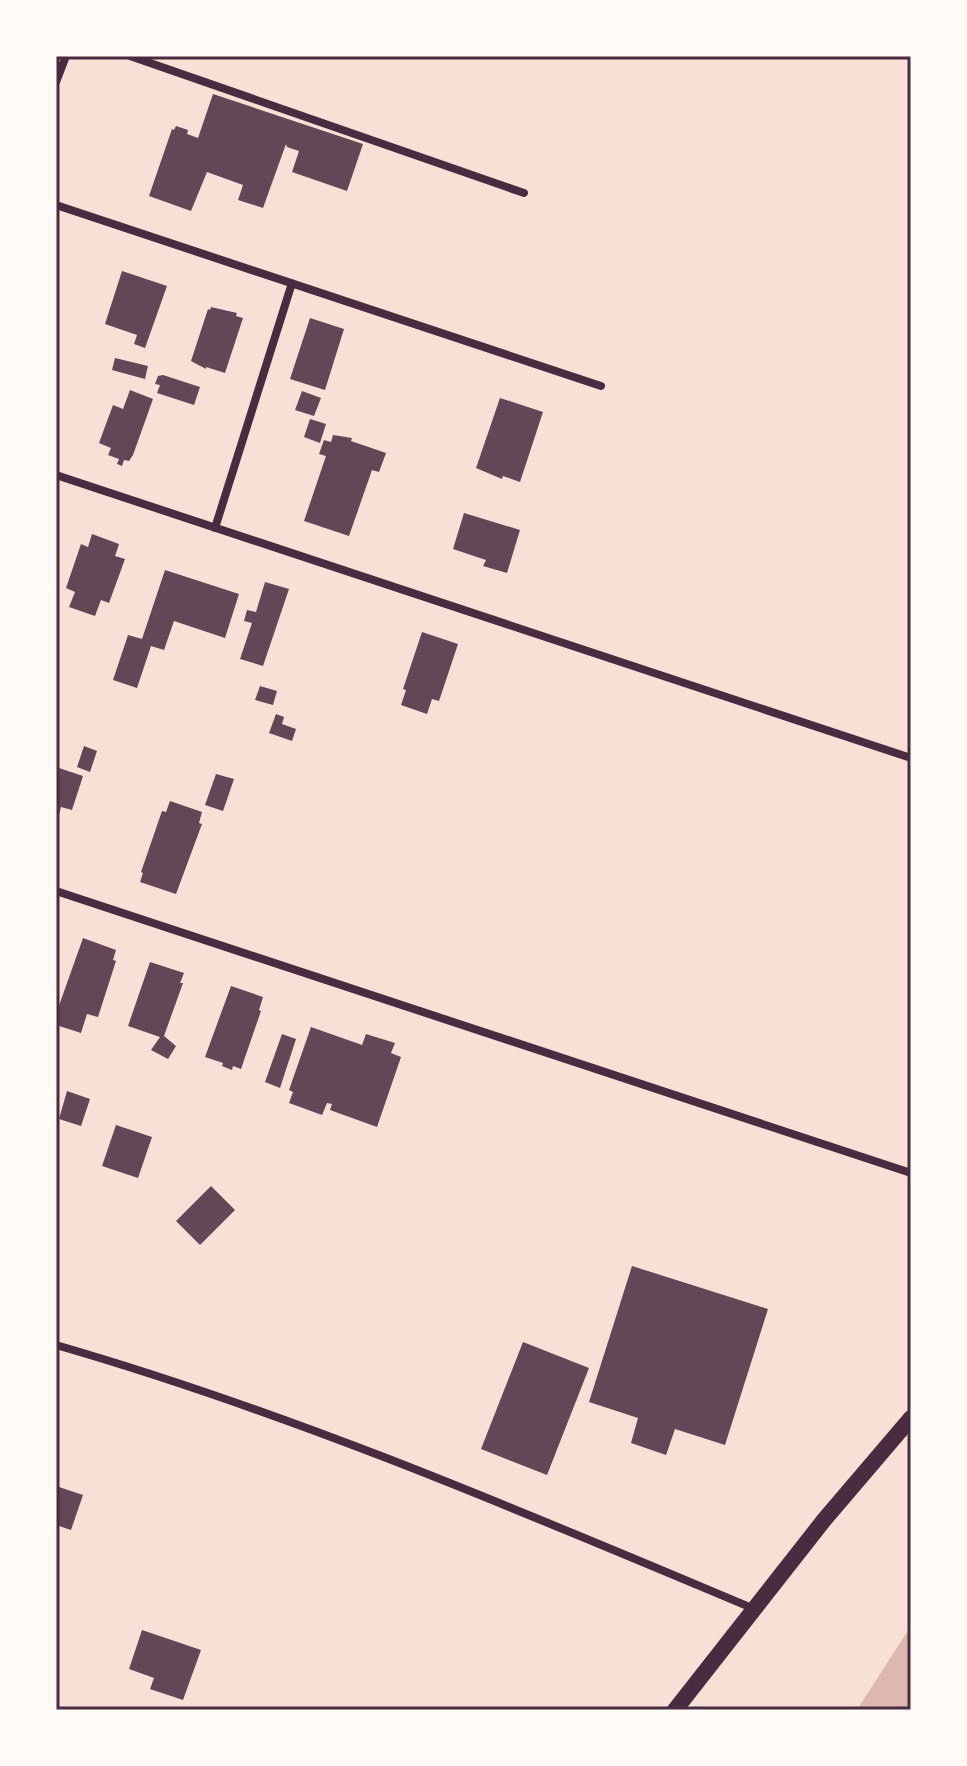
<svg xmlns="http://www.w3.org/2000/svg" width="967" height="1766" font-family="'Alegreya Sans',sans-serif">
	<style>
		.water { fill: #dcb8b0 }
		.building { fill: #644757 }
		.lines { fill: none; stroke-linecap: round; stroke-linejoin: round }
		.minor { stroke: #4a2c40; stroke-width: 8 }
		.secondary { stroke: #4a2c40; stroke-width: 16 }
		.neatline { fill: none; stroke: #4a2c40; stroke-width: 3 }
	</style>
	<rect width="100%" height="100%" fill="#f7e1d7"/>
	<path class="water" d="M911,1626v84h-54l3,-5z"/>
	<path class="building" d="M213,94l150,50 -16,47 -55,-19 7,-21 -12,-4 -1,-3 -23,64 -25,-8 5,-15 -36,-13 -16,39 -42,-15 23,-67 2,1 2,-4 12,4 -1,4 11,4z
		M122,271l45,15 -22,62 -11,-4 3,-9 -32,-11z
		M211,307l26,6 -1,3 7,2 -18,55 -19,-6v2l-15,-8 17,-52 2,1z
		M310,318l34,11 -19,61 -35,-11z
		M115,358l33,8 -3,13 -33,-9z
		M163,375l37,12 -6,18 -37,-12 3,-8 -5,-1 3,-8z
		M130,390l23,9 -20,56 -4,6 -5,-1 -2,6 -5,-2 2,-5 -11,-4 3,-7 -12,-5 14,-38 10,4z
		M302,391l19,7 -7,18 -19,-6z
		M500,398l43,14 -23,70 -17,-6 -1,3 -26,-11z
		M310,419l16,5 -6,19 -16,-6z
		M333,435l19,3 -1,3 35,12 -7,19 -7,-2 -23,66 -45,-15 22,-65 -7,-2 5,-14 7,2z
		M464,513l56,17 -13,43 -24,-7 3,-6 -33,-11z
		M92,534l27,10 -4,12 10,3 -16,44 -8,-3 -6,16 -26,-9 6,-15 -9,-4 15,-44 7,3z
		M165,570l74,24 -14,44 -51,-17 -10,29 -13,-4 -14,42 -24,-8 15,-45 14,4z
		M265,582l24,7 -26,77 -23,-7 12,-36 -8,-2 3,-11 9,2z
		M422,632l36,12 -19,57 -7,-2 -5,15 -26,-9 5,-15 -3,-1z
		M260,686l17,5 -4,14 -18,-5z
		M276,714l8,3 -2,7 14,5 -4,12 -23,-8z
		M84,746l13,5 -7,21 -13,-5z
		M56,767l27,9 -11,34 -11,-3 -4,15z
		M216,774l18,5 -11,32 -18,-6z
		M170,801l32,11 -3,11 3,1 -26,70 -36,-12 3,-9 -2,-1 21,-61 4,1z
		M83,938l33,12 -3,10 3,1 -18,56 -11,-3 -6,19 -25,-8v-11z
		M150,962l34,11 -4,10h3l-19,53 12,10 -8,13 -17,-9 9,-13 -32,-11z
		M231,986l32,11 -4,13 2,1 -20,58 -8,-3 -1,4 -10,-4 1,-3 -18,-6z
		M311,1027l51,18 4,-11 29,9 -4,10 10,4 -24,70 -47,-17 2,-6 -5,-1 -5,12 -33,-12 4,-11 -4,-2z
		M282,1034l14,5 -16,49 -15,-6z
		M67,1091l23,8 -9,27 -22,-7z
		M116,1125l36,12 -14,41 -36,-12z
		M211,1186l24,24 -35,35 -24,-24z
		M632,1266l136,43 -43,136 -50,-16 -9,26 -35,-12 7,-25 -49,-16z
		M523,1342l66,26 -42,107 -66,-26z
		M56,1486l27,9 -12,35 -15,-5z
		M142,1630l59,20 -18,50 -33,-11 4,-11 -25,-9z"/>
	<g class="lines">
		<path class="minor" d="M130,56l394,137
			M56,82l10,-26
			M56,205l545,181
			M56,475l855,283
			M215,528l77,-245
			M56,891l855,282
			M56,1345c239,69 467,167 696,263"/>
		<path class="secondary" d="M675,1710l149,-190 87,-102"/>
	</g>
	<rect width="967" height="1766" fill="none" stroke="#fffaf5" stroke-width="116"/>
	<rect x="58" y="58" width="851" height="1650" class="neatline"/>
</svg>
